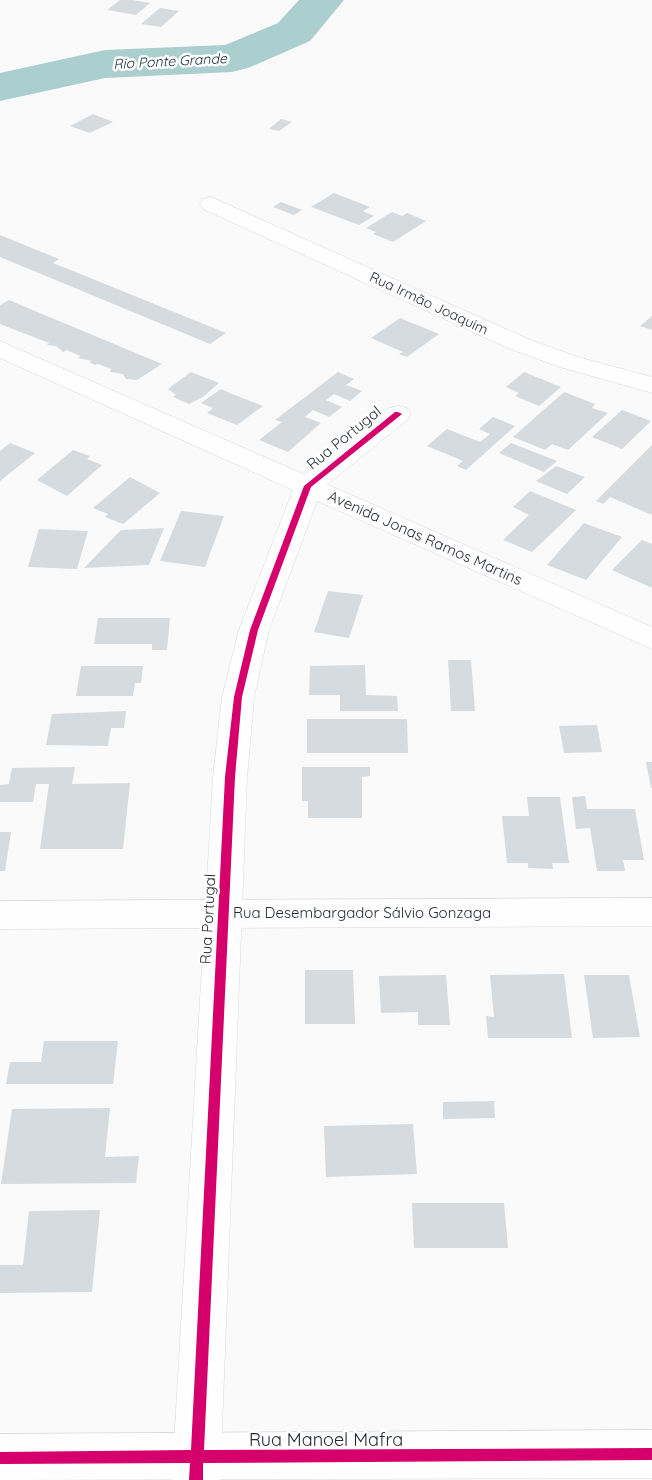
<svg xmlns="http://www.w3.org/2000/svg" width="652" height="1480" font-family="Quicksand,sans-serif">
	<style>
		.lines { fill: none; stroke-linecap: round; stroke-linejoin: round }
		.river { fill: #abcfcf; fill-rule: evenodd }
		.building { fill: #d5dbde }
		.street-casing { stroke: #d6d8df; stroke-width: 1 }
		.secondary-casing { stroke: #d6d8df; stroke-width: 1 }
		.street { fill: #fefefe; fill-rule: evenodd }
		.secondary { fill: #fefefe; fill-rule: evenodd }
		.cycleway-casing { stroke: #fff; stroke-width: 4 }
		.cycleway { fill: #d6006c; fill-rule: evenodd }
		.labels { text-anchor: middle; stroke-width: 5; stroke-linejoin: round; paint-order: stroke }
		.far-water-label { font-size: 14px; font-style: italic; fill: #122e2e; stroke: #fff }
		.far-street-label { font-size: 14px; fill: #242a36; stroke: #fff }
		.street-label { font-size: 15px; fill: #242a36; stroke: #fff }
		.near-street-label { font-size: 18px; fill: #242a36; stroke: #fff }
	</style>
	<rect width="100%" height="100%" fill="#fafafa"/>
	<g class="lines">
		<path class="river" d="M299,0h45l-34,41 -62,27 -16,4 -127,6 -105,23v-28l105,-23 120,-5 53,-22z"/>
	</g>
	<path class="building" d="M120,0h12l18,3 -14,12 -29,-5z
		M160,8l19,3 -18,16 -20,-3z
		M93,114l20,8 -23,11 -20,-7z
		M281,119l11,3 -13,9 -10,-2z
		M334,193l36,14 -7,4 11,5 -15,9 -48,-18z
		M281,202l21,8 -8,5 -21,-8z
		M392,212l10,4 5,-3 19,8 -33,21 -20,-8 3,-2 -10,-4z
		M0,235l59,24 -6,4 173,70 -16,11 -210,-87z
		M9,300l14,6 139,58 -25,16 -11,-1 -3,-5 -13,-2 1,-3 -13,-5 -3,1 -6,-3 3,-1 -14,-3 2,-2 -13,-6 -4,2 -7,-6 -9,-1 2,-2 -49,-19v-19z
		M652,316v14l-12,-4z
		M400,318l39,16 -32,23 -8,-3 4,-2 -32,-14z
		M191,372l28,11 -16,14 -14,7 -16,-7 3,-2 -8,-6z
		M338,372l16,7 -8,6 16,6 -12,10 -16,-7 -8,6 16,7 -13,10 -16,-7 -8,7 16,6 -33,29 -29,-12 23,-18 -7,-2z
		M524,372l37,15 -22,19 -24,-10 4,-3 -13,-6z
		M221,389l11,5 31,12 -26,19 -30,-12 6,-5 -12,-5z
		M564,392l31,12 -3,4 16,5 -40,37 -16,-6 -7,6 -32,-13z
		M622,410l29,11 -29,28 -30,-12z
		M493,417l22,9 -49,44 -9,-4 6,-5 -36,-15 20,-17 33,13 10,-8 -11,-5z
		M10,443l25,10 -35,28v-30z
		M511,443l46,18 -13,11 -45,-19z
		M652,445v70l-42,-18 -7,7 -7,-3z
		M73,450l17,6 -3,3 15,6 -35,31 -30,-16z
		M556,466l29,11 -18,17 -31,-13z
		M130,477l30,16 -37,31 -18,-7 3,-3 -15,-6z
		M530,491l46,19 -44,42 -29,-12 26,-25 -16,-8z
		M181,511l43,5 -19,51 -45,-6z
		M584,523l38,14 -36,43 -39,-15z
		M164,528l-15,37 -65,3 37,-38z
		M39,529l49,2 -11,38 -49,-2z
		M642,540l10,4v44l-40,-18z
		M328,591l35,4 -14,43 -35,-6z
		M98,618h72l-3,32h-15v-6h-58z
		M448,660h23l4,51h-24z
		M365,665l1,30 31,1 1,15h-58v-16h-31l1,-29z
		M81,666h62l-2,17h-6l-2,13h-57z
		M126,711l-2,17h-13l-3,18 -62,-1 6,-31z
		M307,719h100l1,34h-101z
		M597,725l5,27 -38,1 -5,-27z
		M646,762h6v26h-1z
		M75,767l-3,17 58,-1 -7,66h-83l9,-65h-13l-3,18h-33v-17l9,-1 3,-16z
		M302,767h68v9l-8,1v41h-54v-17h-6z
		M585,796l2,13h48l9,51h-21l2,11h-28l-7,-43 -14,1 -4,-32z
		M527,797h33l9,66h-17l1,6 -25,-1v-5h-21l-5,-47h27z
		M0,832h11l-6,39h-5z
		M305,970h48l2,54h-50z
		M564,974l8,64h-84l-2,-22 8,1 -4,-42z
		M446,975l4,50h-32v-13l-37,1 -2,-37z
		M584,975h45l11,62 -47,1z
		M44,1041h74l-5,43h-107l4,-22h31z
		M494,1101l1,17 -52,1v-17z
		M110,1108l-5,49 34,-1 -3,27 -135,1 11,-75z
		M413,1124l4,50 -91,3 -2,-51z
		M412,1203h92l4,45h-94z
		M100,1210l-8,82 -92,1v-28h23l6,-54z"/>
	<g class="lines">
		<defs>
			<path id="street" d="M211,197l317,142 50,18 74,20v16l-92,-26 -50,-18 -307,-140 -3,-5 3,-5z
				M398,406l9,2 4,6 -4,6 -89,72 -10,2 -10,-2 -4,-6 4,-6 91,-72z
				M652,898v28l-652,3v-28z
				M652,1430v48l-652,2v-46z"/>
			<path id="secondary" d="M0,341l652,286v22l-335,-148 -48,129 -15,67 -7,80 -27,703h-48l41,-703 9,-80 17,-67 54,-140 -293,-132z"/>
		</defs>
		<use href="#street" class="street-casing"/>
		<use href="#secondary" class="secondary-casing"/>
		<use href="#street" class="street"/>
		<use href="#secondary" class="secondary"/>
		<defs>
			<path id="cycleway" d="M395,412h3l4,2 -91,73 -53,143 -16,67 -7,80 -31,673 448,-2v12l-449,3v17h-14l1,-17 -190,1v-12l191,-2 34,-673 9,-80 16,-67 54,-144z"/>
		</defs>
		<use href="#cycleway" class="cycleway-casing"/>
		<use href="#cycleway" class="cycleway"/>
	</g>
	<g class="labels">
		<g class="far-water-label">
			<text transform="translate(170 61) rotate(-3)" y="5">Rio Ponte Grande</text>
		</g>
		<g class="far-street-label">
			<text transform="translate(429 303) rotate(25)" y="5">Rua Irmão Joaquim</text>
		</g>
		<g class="street-label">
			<text transform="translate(344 438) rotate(-39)" y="5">Rua Portugal</text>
			<text transform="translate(425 538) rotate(24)" y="5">Avenida Jonas Ramos Martins</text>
			<text x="362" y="918">Rua Desembargador Sálvio Gonzaga</text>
			<text transform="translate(208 919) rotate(-87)" y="5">Rua Portugal</text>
		</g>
		<g class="near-street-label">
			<text x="326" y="1446">Rua Manoel Mafra</text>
		</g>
	</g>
</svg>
